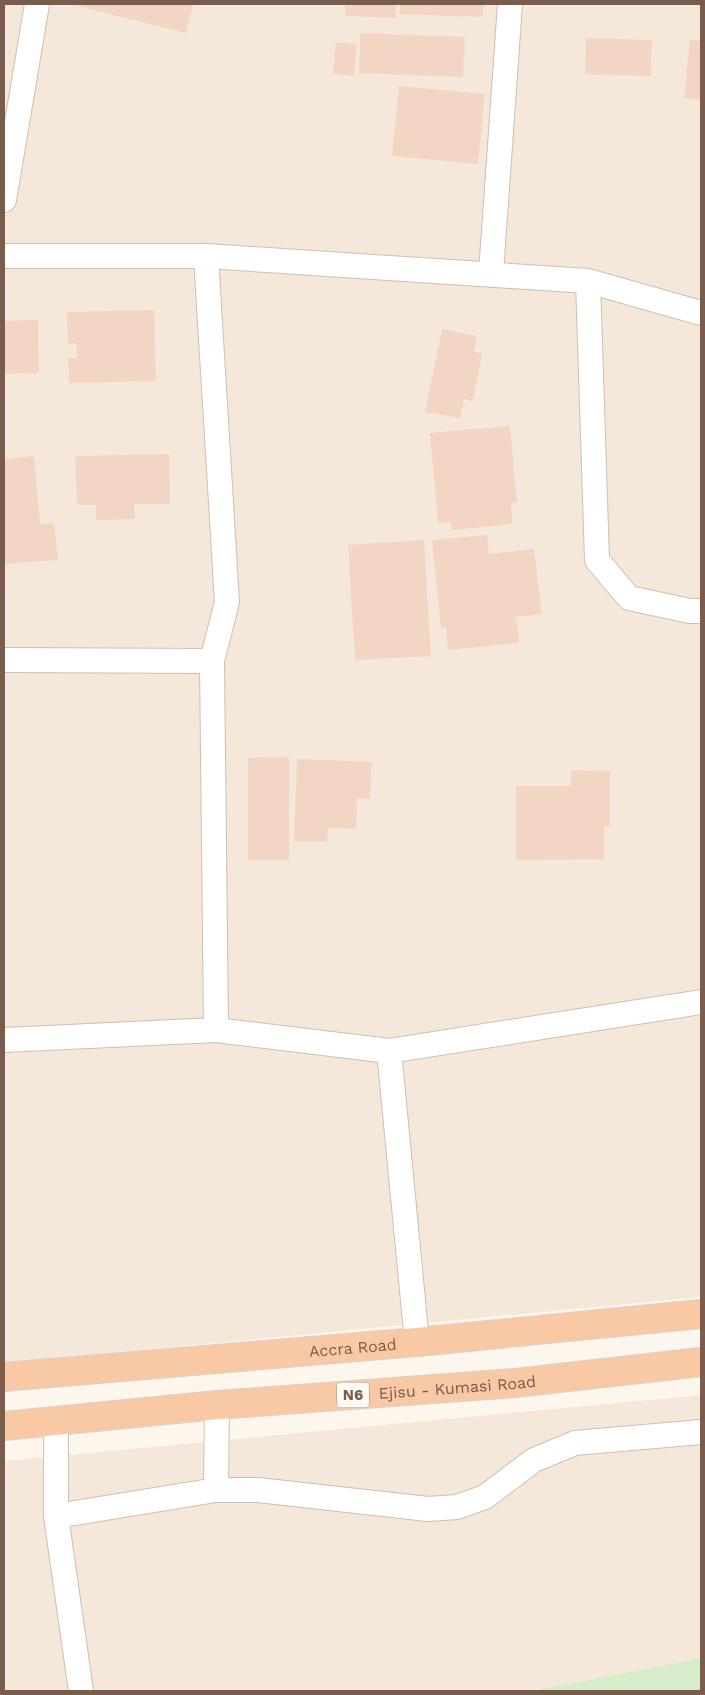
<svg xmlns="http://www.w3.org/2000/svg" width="705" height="1695" font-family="'Work Sans',sans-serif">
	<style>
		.residential { fill: #f5e8da }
		.green { fill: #d8ecc9 }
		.building { fill: #f3d5c3 }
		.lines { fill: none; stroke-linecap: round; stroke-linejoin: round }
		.minor-casing { stroke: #d1beb0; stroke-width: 26 }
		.trunk-casing { stroke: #dad1cd; stroke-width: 30 }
		.minor { stroke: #fff; stroke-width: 24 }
		.trunk { stroke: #f9c8a4; stroke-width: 28 }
		.labels { text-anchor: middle; stroke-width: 4; stroke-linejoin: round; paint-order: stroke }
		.shield { fill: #fffaf3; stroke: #a28b7f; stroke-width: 1 }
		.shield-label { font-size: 15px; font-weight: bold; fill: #7a5c4d }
		.street-label { font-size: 16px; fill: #7a5c4d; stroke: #fffaf3 }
	</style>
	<rect width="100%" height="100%" fill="#fdf6ec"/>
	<path class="residential" d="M4,4h697v1293l-697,66z
		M701,1395v263l-170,33h-527v-230z"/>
	<path class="green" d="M701,1658v33h-170z"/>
	<path class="building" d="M69,4h124l-7,29z
		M345,4h51v14l-51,-2z
		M400,4h84l-1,13 -84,-3z
		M360,33l105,4 -2,40 -104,-4z
		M586,38l66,2 -1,36 -66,-2z
		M690,40l11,1v59l-17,-2z
		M336,42l21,2 -3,32 -21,-2z
		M399,86l86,8 -7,70 -86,-8z
		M154,310l2,71 -87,2 -1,-25h9l-1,-15 -8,1 -1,-32z
		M38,320l1,53 -35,1v-53z
		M442,329l35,7 -3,16 8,1 -9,48 -9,-2 -4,19 -35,-6z
		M510,426l7,77h-6l1,21 -60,6 -1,-8 -13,1 -8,-90z
		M169,454l1,50h-36l1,15 -39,1v-15h-19l-2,-49z
		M34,456l6,68 14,-1 4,37 -54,4v-105z
		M487,535l2,19 45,-5 8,65 -26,3 3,26 -71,7 -2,-23 -5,1 -9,-88z
		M424,540l7,116 -76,4 -7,-115z
		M289,757v103h-41v-102z
		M297,759l75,3 -2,37 -13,-1 -1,31 -28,-1 -1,14 -33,-1z
		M571,770l39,1v55h-6v33l-88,1v-74h55z"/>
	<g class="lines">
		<defs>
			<path id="minor" d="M4,200l33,-196
				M4,256h202l382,25 113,32
				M206,256l21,346 -15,59 4,369
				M491,273l19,-269
				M588,281l9,279 32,38 61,13h11
				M4,660l208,1
				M4,1040l212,-10 173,21 312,-49
				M389,1051l28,291
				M56,1420v96l25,175
				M216,1490l1,-85
				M56,1516l160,-26h42l170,19 29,-2 28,-10 49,-37 41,-17 126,-11"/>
			<g id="trunk">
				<path id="s1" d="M4,1377l413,-35 284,-28"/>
				<path id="s2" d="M4,1426l213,-21 298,-22 186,-21"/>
			</g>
		</defs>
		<use href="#minor" class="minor-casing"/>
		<use href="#trunk" class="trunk-casing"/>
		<use href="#minor" class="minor"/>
		<use href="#trunk" class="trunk"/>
	</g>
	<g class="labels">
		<rect class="shield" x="337" y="1382.5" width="32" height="25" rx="4"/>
		<g class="shield-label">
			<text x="353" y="1400">N6</text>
		</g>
		<g class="street-label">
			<text dy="6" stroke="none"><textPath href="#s1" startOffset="350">Accra Road</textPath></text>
			<text dy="6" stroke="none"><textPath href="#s2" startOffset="455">Ejisu - Kumasi Road</textPath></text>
		</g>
	</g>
	<rect width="705" height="1695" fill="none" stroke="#7a5c4d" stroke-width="10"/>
</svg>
